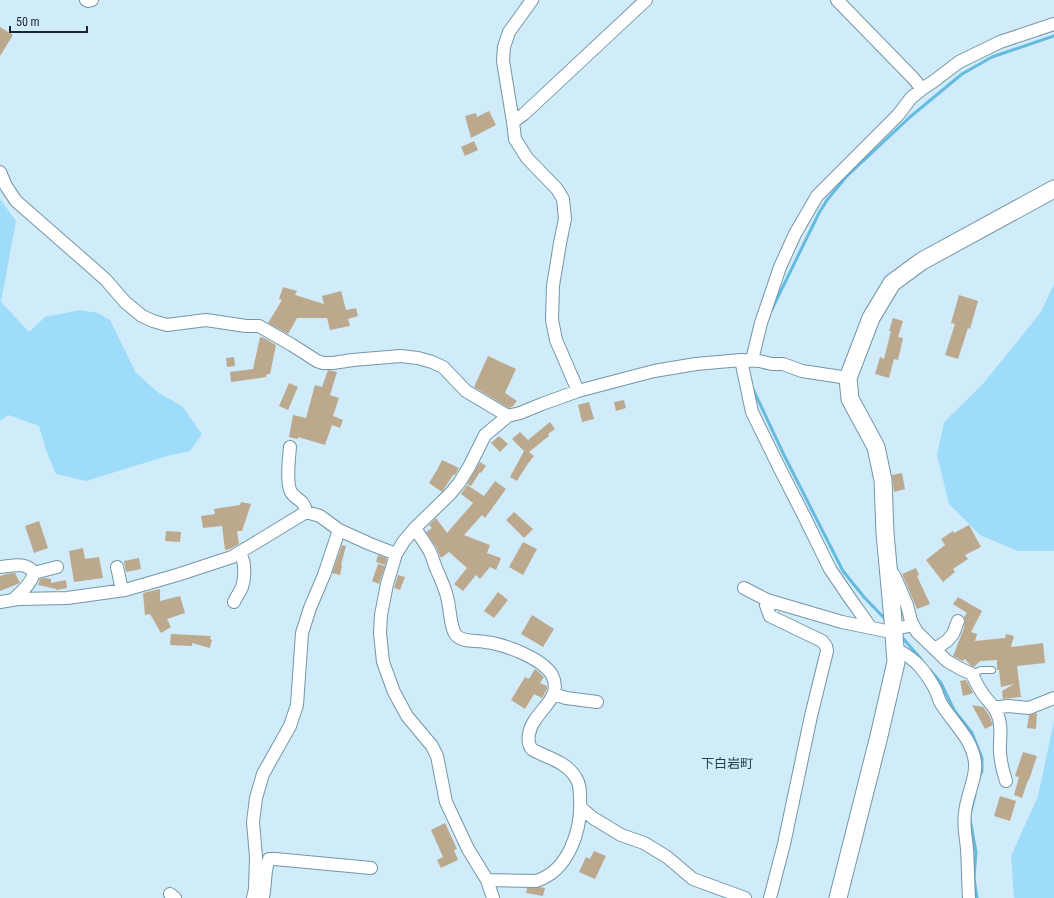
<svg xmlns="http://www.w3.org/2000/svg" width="1054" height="898" font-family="'Roboto Condensed','Noto Sans JP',sans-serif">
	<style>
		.green { fill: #9fdcf9 }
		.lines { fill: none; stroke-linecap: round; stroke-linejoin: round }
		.stream { stroke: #65bae0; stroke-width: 3 }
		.building { fill: #bca98d }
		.lane-casing { stroke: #7496a6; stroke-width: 8 }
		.street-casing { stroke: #7496a6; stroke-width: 14 }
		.secondary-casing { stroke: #7496a6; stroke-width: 19 }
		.lane { stroke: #fff; stroke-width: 6 }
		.street { stroke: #fff; stroke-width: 12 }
		.secondary { stroke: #fff; stroke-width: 17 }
		.labels { text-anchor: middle; stroke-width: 3.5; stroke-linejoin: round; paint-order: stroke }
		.quarter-label { font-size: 13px; fill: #20404e; stroke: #d0ecfa }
	</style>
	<rect width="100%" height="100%" fill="#d0ecfa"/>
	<path class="green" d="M0,199l16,22 -15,81 28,30 16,-15 35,-7 18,3 12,7 26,53 23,20 23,13 20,28 -12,17 -23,5 -81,25 -30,-7 -10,-24 -7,-24 -31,-11 -8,6z
		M1054,284v267h-36l-38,-16 -31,-31 -12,-49 7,-33 38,-37 59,-73z
		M1054,721v177h-40l-3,-42 27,-60z"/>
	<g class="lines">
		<path class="stream" d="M771,311l48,-98 8,-13 19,-23 64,-60 52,-43 30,-17 62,-21
			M752,387l32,68 59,116 21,26 22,23
			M901,636l20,23
			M930,670l11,13 13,27 18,23 10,25v13l-3,7
			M971,811l4,-16
			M970,819l6,33 -2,26 3,20"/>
	</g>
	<path class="building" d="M0,27l13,8 -13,21z
		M489,111l7,14 -25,13 -6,-22 11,-3 1,4z
		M474,141l4,9 -13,6 -4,-9z
		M283,287l14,4 -2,4 29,9 -2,-8 19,-5 5,19 10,-2 2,8 -10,3 2,7 -20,4 -3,-12h-30l-9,16 -20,-11 14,-23 -3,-1z
		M959,295l19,6 -8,28 -2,-1 -10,31 -13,-4 10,-31 -4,-1z
		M893,318l10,3 -5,16 5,1 -5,22 -4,-1 -5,19 -14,-4 5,-17 4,2 7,-28h-2z
		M260,337l4,1 12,7 -6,29h-3l-1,3 -35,5 -1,-10 23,-3z
		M488,356l28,13 -11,24 12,8 -5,6 -3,1 -35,-21z
		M234,357l1,9 -8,1 -1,-9z
		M328,370l9,2 -7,23 9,3 -6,18 10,4 -3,8 -8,-3 -7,20 -27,-8v2l-9,-2 4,-22 13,3 9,-33 7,2z
		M289,383l9,4 -10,23 -9,-4z
		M624,400l2,8 -10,3 -2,-9z
		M589,402l5,17 -12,3 -4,-17z
		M550,422l5,7 -7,5 1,2 -20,16 5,4 -7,9 -10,16 -7,-4 14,-26 -12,-12 8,-7 8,8z
		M499,436l9,8 -8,8 -9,-9z
		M442,460l17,8 -4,7h-2l-11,17 -13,-9 8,-13z
		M480,462l6,4 -5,7 -1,-1 -9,14 -4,-2z
		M902,473l3,16 -11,3 -2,-17z
		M495,481l11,8 -21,29 -3,-3 -18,20 26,10 -3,8 14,5 -5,12 -6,-3 -10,12 -4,-4 -13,16 -9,-7 13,-16 -18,-16 -8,6 -5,-11 -10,-15 6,-4 -3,-3 7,-7 11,15 26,-30 -12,-9 6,-9 17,11z
		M241,502l10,2 -9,27h-5l2,13 -9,5 -5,1 -3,-24 -19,2 -2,-12 14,-2 -1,-5 26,-4z
		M514,512l19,17 -9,9 -18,-18z
		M39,521l9,27 -14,5 -9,-27z
		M969,525l12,22 -16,8 3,4 -15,10 2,3 -12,10 -17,-22 19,-15 -4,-6 12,-8 1,2z
		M166,531l15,1 -1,10 -15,-1z
		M523,542l14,7 -14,26 -14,-8z
		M342,545l4,1 -5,19h1l-2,10 -8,-2z
		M83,548l2,11 14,-2 4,21 -29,4 -5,-31z
		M378,555l9,3 -2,7 -9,-3z
		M139,558l2,11 -15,3 -2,-11z
		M378,564l7,2 -6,18 -7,-3z
		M916,568l3,7 -2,1 13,28 -13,5 -15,-35z
		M15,573l5,10 -20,8v-15l6,-2z
		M398,575l7,2 -5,13 -6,-2z
		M45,578l6,1v4l15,-3 1,8 -11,2v-1l-18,-4 2,-6z
		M160,589v12l20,-5 5,17 -18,6 4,8 -10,6 -11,-19 -5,1 -2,-22z
		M498,592l10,8 -14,18 -10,-7z
		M958,597l24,14 -11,21 6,2 -2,7 30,-3 1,-4 8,2 -3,11 32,-4 2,20 -28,3 4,31 -18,2 -1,-8 12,-7 -13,3 -2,-17h-2v-10l-17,1 -6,6 -4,-2 -5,-6 -2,2 -10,-5 11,-28 1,-8 -1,-3 3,-4 -14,-9z
		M532,615l22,14 -11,18 -22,-13z
		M171,634l40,2 -1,3 2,1 -2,8 -18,-5v3l-22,-1z
		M535,669l9,8 -4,6 7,3v3l-5,9 -8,-4 -9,15 -14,-9 14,-23 4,2z
		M966,680l7,13 -10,3 -3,-15z
		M972,705l11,2 6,8 4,10 -8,4z
		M1037,713l-1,16 -9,-1 2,-13z
		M1023,752l14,4 -8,24h-1l-6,18 -8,-3 5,-18 -4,-1z
		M1000,796l16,5 -6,20 -16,-5z
		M445,823l12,26 -3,1 4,10 -17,8 -4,-8 6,-3 -12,-27z
		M594,851l12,5 -11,23 -16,-7 7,-15 4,2z
		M540,887l5,1 -2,8 -17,-3 1,-5h9z"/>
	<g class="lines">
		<defs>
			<path id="lane" d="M972,674l9,-4h11"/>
			<path id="street" d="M86,0l2,1 4,-1
				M532,0l-10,14 -13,18 -5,15 -1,14 10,61 2,17 12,19 30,31 6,10 2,20 -5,24 -7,43 -1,34 4,20 22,51
				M837,0l76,78 9,11
				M513,122l11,-8 122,-114
				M0,172l6,14 10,15 72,63 18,16 19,22 17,14 11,5 14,4 39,-5 40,6h13l33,19 25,16 6,2h10l20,-3 47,-4 18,2 14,4 11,5 23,24 42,25
				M741,360l11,52 29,59 23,45 26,53 19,28 22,31
				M752,360l9,-37 19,-56 15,-33 22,-38 81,-81 13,-17 11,-9 12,-8 25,-19 41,-20 54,-18
				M290,447c-1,11 -4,36 1,45 5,9 13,6 15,20
				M415,528c5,9 12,17 16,26 2,4 3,10 5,14 4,10 9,19 11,29 3,9 3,31 9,38 7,8 20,5 29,7 19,2 57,16 67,33 10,19 -8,31 -17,45 -3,4 -5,8 -6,14 -1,6 -1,12 4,16 15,8 34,12 43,28 4,6 4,13 4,20 2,31 -11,73 -44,83l-49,-1
				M0,567c12,-1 26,-6 34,6 -3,11 -12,18 -20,26
				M117,567l5,23
				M889,572l5,3 13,30 4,16 6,11 30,29 14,8 11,5c4,9 8,17 14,24 5,6 10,11 12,18 5,12 1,25 2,37 1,10 3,19 6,28
				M34,573l23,-6
				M744,588l23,12 75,22 44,9 27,-6
				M767,600l-1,5 4,11 52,25 4,5 1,5 -16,65 -27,128 -14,54
				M0,602l18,-3 49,-1 58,-8 52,-15 55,-18 74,-45 14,4 19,14 31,14 26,10
				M234,602c2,-5 6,-10 8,-15 3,-9 4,-27 -3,-34
				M894,648c10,5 20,11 27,20 6,7 11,15 15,23 2,5 3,10 6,14 12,19 30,34 33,57 2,15 -9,35 -10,51 -2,12 1,24 2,36 1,16 1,33 2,49
				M935,649l12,-8 6,-7 5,-13
				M554,694l12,4 31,4
				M994,707h6l8,-1 21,2 25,-10
				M580,807l13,11 28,17 23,8 23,14 26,22 52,19
				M170,894l5,4
				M253,898l2,-9 1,-32 -3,-35 3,-24 7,-24 27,-48 7,-21 5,-72 8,-25 14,-33 15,-45
				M261,898l2,-1c3,-13 1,-27 6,-38h6l96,9
				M493,898l-6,-18 -19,-31 -22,-47 -9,-46 -5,-10 -25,-30 -13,-24 -11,-30 -3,-29 1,-18 6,-31 9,-30 8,-13 11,-13 35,-34 9,-11 10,-16 16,-32 23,-19 12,-3 22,-9 36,-13 76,-20 42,-7 45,-4 18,1 13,3h11l19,7 46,7"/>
			<path id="secondary" d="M838,898l41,-162 17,-74 -3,-42 -8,-87 -2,-53 -7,-33 -26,-48 -2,-21 23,-60 21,-35 30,-22 132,-72"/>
		</defs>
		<use href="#lane" class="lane-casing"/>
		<use href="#street" class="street-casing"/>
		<use href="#secondary" class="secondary-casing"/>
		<use href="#lane" class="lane"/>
		<use href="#street" class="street"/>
		<use href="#secondary" class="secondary"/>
	</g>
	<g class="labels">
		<g class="quarter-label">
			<text x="727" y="768">下白岩町</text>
		</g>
	</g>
	<path d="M10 26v6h77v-6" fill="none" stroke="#18252c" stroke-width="2"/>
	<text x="16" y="26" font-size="12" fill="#18252c" stroke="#d0ecfa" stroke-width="3" paint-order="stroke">50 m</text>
</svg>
